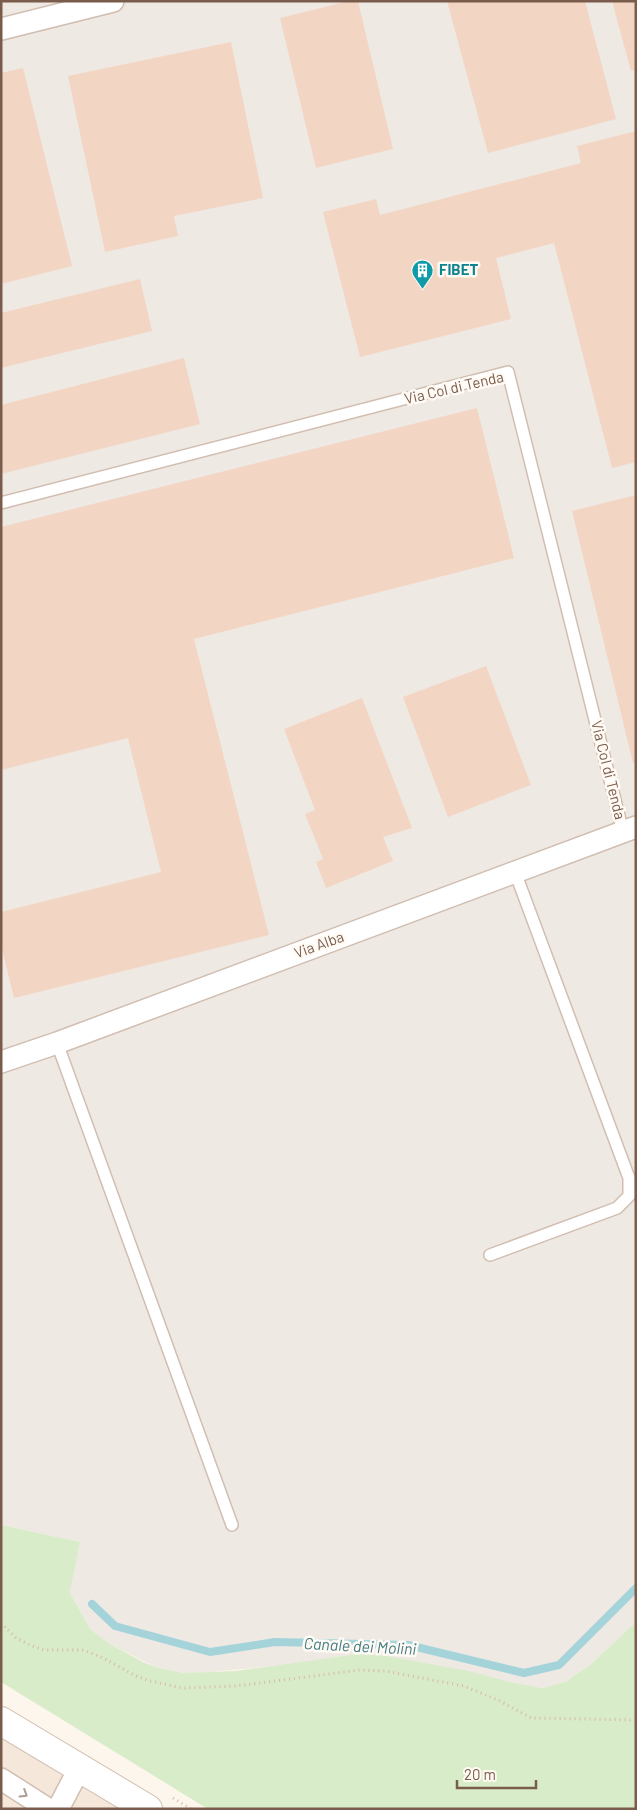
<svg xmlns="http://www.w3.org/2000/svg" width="637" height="1810" font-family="Barlow,sans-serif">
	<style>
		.residential { fill: #f5e8da }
		.industrial { fill: #efe9e4 }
		.green { fill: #d8ecc9 }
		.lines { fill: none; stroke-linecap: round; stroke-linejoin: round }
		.stream { stroke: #a5d3da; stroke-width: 8 }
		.building { fill: #f3d5c3 }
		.service-casing { stroke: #d1beb0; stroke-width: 14 }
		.minor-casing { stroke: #d1beb0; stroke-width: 24 }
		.tertiary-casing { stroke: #d1beb0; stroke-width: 30 }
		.path { stroke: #d9b8a5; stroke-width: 3; stroke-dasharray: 1 4; stroke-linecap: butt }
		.service { stroke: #fff; stroke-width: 11 }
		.minor { stroke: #fff; stroke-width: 21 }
		.tertiary { stroke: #fff; stroke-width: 28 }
		.oneway { stroke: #af9d94 }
		.labels { text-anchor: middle; stroke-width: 5; stroke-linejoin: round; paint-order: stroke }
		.culture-label { font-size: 15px; font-weight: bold; fill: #0d838f; stroke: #fffaf3; text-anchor: start }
		.street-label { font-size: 15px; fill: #7a5c4d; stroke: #fffaf3 }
		.water-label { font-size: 16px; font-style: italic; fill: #437c86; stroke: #fffaf3 }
	</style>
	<rect width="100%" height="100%" fill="#fdf6ec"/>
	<path class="residential" d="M1,1720l147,89h-147z"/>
	<path class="industrial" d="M1,1h635v1621l-46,43 -25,17 -23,6 -32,-6 -225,-17 -87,8h-14l-29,-6 -45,-23 -20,-15 -20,-36 10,-51 -79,-17z"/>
	<path class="green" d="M1,1525l79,17 -10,51 20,36 20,15 33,18 12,5 29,6 51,-2 124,-17 28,2 82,15 41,11 32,6 23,-6 25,-17 46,-43v187h-428l-207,-127z"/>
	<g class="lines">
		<path class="stream" d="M92,1604l23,22 95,26 65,-10 133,3 116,28 35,-8 77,-77"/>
	</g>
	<path class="building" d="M349,1h9l35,148 -77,19 -36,-150z
		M447,1h138l31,118 -128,34z
		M612,1h24v69l-5,1z
		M231,42l32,156 -89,18 4,20 -73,16 -37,-176z
		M23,68l49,198 -71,18v-211z
		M636,131v331l-24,6 -58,-225 -58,15 15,61 -151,38 -37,-145 53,-13 4,16 201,-52 -4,-17z
		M140,279l12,52 -151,37v-55z
		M184,358l16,66 -199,50v-69z
		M477,408l37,150 -320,81 75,296 -255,63 -13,-53v-33l160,-40 -33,-134 -127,32v-243z
		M636,495v268h-3l-61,-252z
		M486,666l45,119 -83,32 -45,-120z
		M362,698l50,130 -29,9 10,24 -67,27 -10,-26 7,-3 -18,-45 10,-4 -31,-81z"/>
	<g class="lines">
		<defs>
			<path id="service" d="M1,503l507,-131 115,460
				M57,1043l175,482
				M490,1255l127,-47 12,-12v-18l-114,-306"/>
			<path id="minor" d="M1,29l112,-28
				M1,1062l56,-19 579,-216
				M1,1779l47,30
				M58,1809l22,-42"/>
			<path id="tertiary" d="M1,1721l147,88"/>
		</defs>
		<use href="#service" class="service-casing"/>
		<use href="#minor" class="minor-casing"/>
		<use href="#tertiary" class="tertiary-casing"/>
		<path class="path" d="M1,1623l15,15 16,8 12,4h40l19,8 33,18 14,5 33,7 53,-2 124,-16 25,1 79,15 36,15 31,17 105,2
			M173,1798l18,11"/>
		<use href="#service" class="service"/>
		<use href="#minor" class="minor"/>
		<use href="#tertiary" class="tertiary"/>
	</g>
	<defs><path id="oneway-chevron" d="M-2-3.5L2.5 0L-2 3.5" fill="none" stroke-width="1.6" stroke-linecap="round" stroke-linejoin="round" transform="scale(1.25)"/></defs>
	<use class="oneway" href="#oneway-chevron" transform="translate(24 1794) rotate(32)"/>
	<defs>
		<symbol id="building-pin" viewBox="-11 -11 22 30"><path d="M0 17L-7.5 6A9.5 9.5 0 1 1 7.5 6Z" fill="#0f9aa8" stroke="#fffaf3"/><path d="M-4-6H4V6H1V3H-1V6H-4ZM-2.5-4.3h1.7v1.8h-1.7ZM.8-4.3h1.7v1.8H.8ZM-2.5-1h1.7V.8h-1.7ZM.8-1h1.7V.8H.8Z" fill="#fff"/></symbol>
	</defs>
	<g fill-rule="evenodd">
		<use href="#building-pin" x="410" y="258" width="25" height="34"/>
	</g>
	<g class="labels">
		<g class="culture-label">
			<text x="439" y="275">FIBET</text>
		</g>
		<g class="street-label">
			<text transform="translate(454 388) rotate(-13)" y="5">Via Col di Tenda</text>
			<text transform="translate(608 770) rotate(76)" y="5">Via Col di Tenda</text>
			<text transform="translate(319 945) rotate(-20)" y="5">Via Alba</text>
		</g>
		<g class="water-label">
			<text transform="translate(360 1646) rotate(3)" y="6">Canale dei Molini</text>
		</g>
	</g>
	<rect width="637" height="1810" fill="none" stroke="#7a5c4d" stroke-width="5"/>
	<path d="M457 1780v8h79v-8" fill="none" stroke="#7a5c4d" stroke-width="2.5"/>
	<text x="464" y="1780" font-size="15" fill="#7a5c4d" stroke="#fffaf3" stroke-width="4" paint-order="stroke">20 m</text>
</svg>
